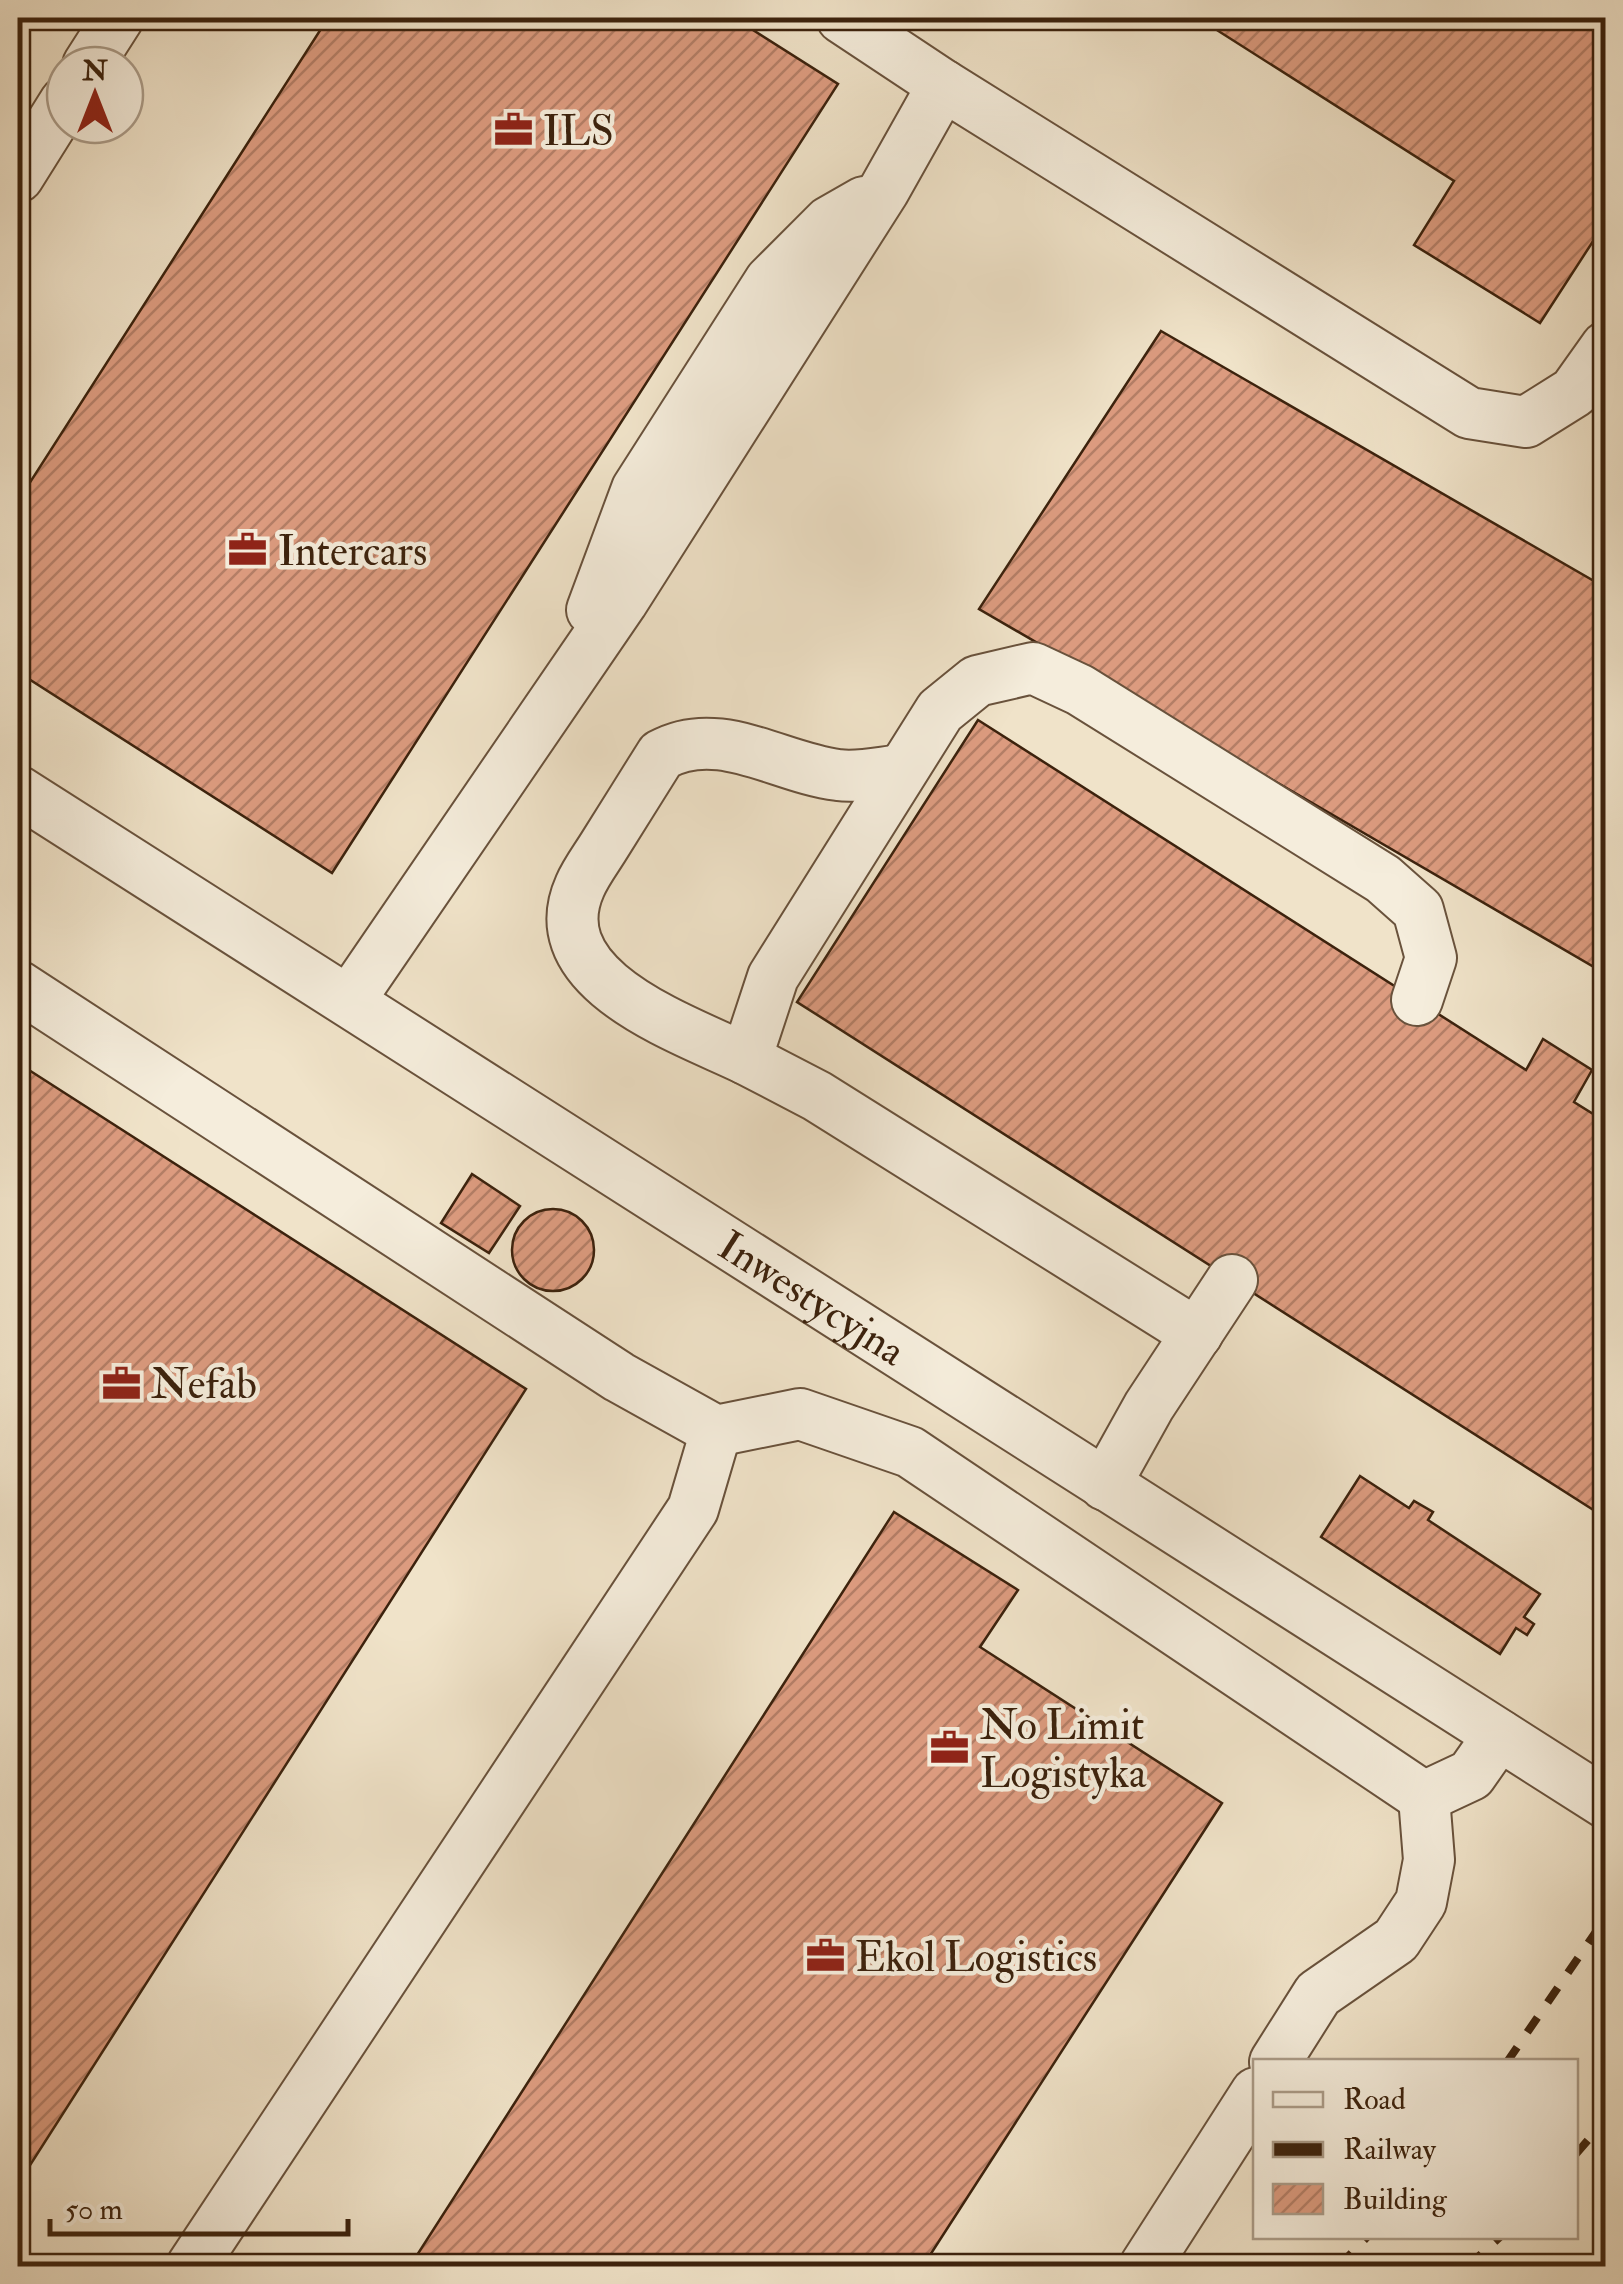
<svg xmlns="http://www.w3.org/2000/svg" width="1623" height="2284" font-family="'IM FELL Double Pica',serif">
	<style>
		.building { fill: url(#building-hatch); stroke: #3c220d; stroke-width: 2.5 }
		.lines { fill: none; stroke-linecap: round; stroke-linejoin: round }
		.minor-casing { stroke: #69523c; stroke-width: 54 }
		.minor { stroke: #f5eddc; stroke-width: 50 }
		.rail { stroke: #3c220d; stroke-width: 8; stroke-dasharray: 18 18; stroke-linecap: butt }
		.labels { text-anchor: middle; stroke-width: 9; stroke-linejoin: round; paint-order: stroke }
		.poi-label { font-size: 42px; fill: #3c220d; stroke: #f5eddc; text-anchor: start }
		.street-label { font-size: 42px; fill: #3c220d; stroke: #f5eddc }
	</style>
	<defs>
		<pattern id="building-hatch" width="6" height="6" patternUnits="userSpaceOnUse" patternTransform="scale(2.5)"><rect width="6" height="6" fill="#dc9b7f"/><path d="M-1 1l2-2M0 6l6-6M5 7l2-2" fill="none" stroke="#b47e66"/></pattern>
	</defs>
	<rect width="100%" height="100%" fill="#f0e3c9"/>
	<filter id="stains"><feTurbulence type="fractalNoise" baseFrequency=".002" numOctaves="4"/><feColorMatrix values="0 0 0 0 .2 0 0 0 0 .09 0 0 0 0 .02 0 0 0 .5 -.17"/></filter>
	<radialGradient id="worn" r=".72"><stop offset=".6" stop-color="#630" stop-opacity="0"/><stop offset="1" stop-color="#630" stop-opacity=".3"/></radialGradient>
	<path class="building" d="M328,18h406l104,66 -506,789 -314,-201v-171z
		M1198,18h408v218l-7,-4 -59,91 -126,-78 40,-64z
		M1161,331l445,257v386l-627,-365z
		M978,720l548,350 17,-31 49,31 -18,32 32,20v396l-809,-516z
		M18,1063l508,326 -508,795z
		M472,1174l48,32 -31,47 -48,-30z
		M512 1250a41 41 0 1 1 82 0a41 41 0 1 1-82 0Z
		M1360,1476l49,32 5,-7 19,11 -5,8 112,74 -16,23 10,7 -7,11 -11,-7 -16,26 -179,-117z
		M894,1512l124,78 -38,57 242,156 -299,463h-513z"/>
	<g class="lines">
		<defs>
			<g id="minor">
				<path d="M842,18l101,67"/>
				<path d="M88,65l30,-47"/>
				<path d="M18,177l47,-75"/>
				<path d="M592,610l45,-121 133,-208 59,-59 35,-20"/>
				<path id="s1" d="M18,791l1588,1012"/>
				<path d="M18,986l601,391 97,54 84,-17 110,38 514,345"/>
				<path d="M349,1001l273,-399 262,-412 59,-105 526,328 57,9 48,-30 32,-45"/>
				<path d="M746,1059c-64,-31 -208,-79 -166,-173 6,-14 16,-27 24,-40 19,-30 38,-61 57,-91 58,-32 118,13 177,20 20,3 44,-3 64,-5"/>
				<path d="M1197,1334l-380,-238 -71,-37 27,-82 167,-266 37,-30 56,-13 47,22 303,189 35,31 13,48 -14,42"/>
				<path d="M1105,1485l44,-79 83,-126"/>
				<path d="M1424,1797l47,-22 28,-40"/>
				<path d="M1275,2062l43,-68 78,-54 25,-38 8,-42 -5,-63"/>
				<path d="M192,2266l501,-757 23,-78"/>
				<path d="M1145,2266l111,-173"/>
			</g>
		</defs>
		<use href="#minor" class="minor-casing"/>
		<use href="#minor" class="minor"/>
		<path class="rail" d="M1507,2062l99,-145
			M1576,2154l30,-35
			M1339,2266l29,-30
			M1468,2266l33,-30"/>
	</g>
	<defs>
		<symbol id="office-bare" viewBox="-9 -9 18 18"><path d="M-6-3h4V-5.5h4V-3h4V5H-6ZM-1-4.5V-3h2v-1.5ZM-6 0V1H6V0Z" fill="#8f2418" stroke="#f5eddc" stroke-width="2.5" paint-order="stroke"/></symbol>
	</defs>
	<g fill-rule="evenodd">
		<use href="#office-bare" x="486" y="102" width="55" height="55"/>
		<use href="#office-bare" x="220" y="522" width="55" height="55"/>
		<use href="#office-bare" x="94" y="1356" width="55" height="55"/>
		<use href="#office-bare" x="922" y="1720" width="55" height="55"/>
		<use href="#office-bare" x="798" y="1928" width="55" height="55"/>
	</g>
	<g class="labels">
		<g class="poi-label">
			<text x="543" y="145">ILS</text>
			<text x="278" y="565">Intercars</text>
			<text x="151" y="1398">Nefab</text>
			<text x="980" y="1739">No Limit<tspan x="980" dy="48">Logistyka</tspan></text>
			<text x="855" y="1971">Ekol Logistics</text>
		</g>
		<g class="street-label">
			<text dy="15" stroke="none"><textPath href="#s1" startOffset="942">Inwestycyjna</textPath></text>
		</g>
	</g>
	<rect width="1623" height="2284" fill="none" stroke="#f0e3c9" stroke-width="60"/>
	<rect x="20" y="20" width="1583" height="2244" fill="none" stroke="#3c220d" stroke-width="5"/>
	<rect x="30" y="30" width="1563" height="2224" fill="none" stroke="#3c220d" stroke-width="2.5"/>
	<rect x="1253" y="2059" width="325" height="180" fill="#f5eddc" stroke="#ab9c89" stroke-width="2.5"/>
	<rect x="1273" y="2092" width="50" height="15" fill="#f5eddc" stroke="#ab9c89" stroke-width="2.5"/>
	<text x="1343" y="2109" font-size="30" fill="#3c220d">Road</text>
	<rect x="1273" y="2142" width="50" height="15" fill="#3c220d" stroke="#ab9c89" stroke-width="2.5"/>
	<text x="1343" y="2159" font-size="30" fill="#3c220d">Railway</text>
	<rect x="1273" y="2184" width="50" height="30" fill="url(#building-hatch)" stroke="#ab9c89" stroke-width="2.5"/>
	<text x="1343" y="2209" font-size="30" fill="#3c220d">Building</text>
	<g transform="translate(95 95)"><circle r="48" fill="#f5eddc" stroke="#ab9c89" stroke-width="2.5"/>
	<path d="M0-8L18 38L0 25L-18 38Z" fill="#8f2418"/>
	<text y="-15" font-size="28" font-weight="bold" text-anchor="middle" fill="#3c220d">N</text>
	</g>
	<path d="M50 2219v15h298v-15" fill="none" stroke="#3c220d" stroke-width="5"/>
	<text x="65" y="2219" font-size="30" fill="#3c220d" stroke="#f5eddc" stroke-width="8" paint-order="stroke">50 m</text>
	<rect width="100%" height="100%" filter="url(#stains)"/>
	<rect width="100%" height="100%" fill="url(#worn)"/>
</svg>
